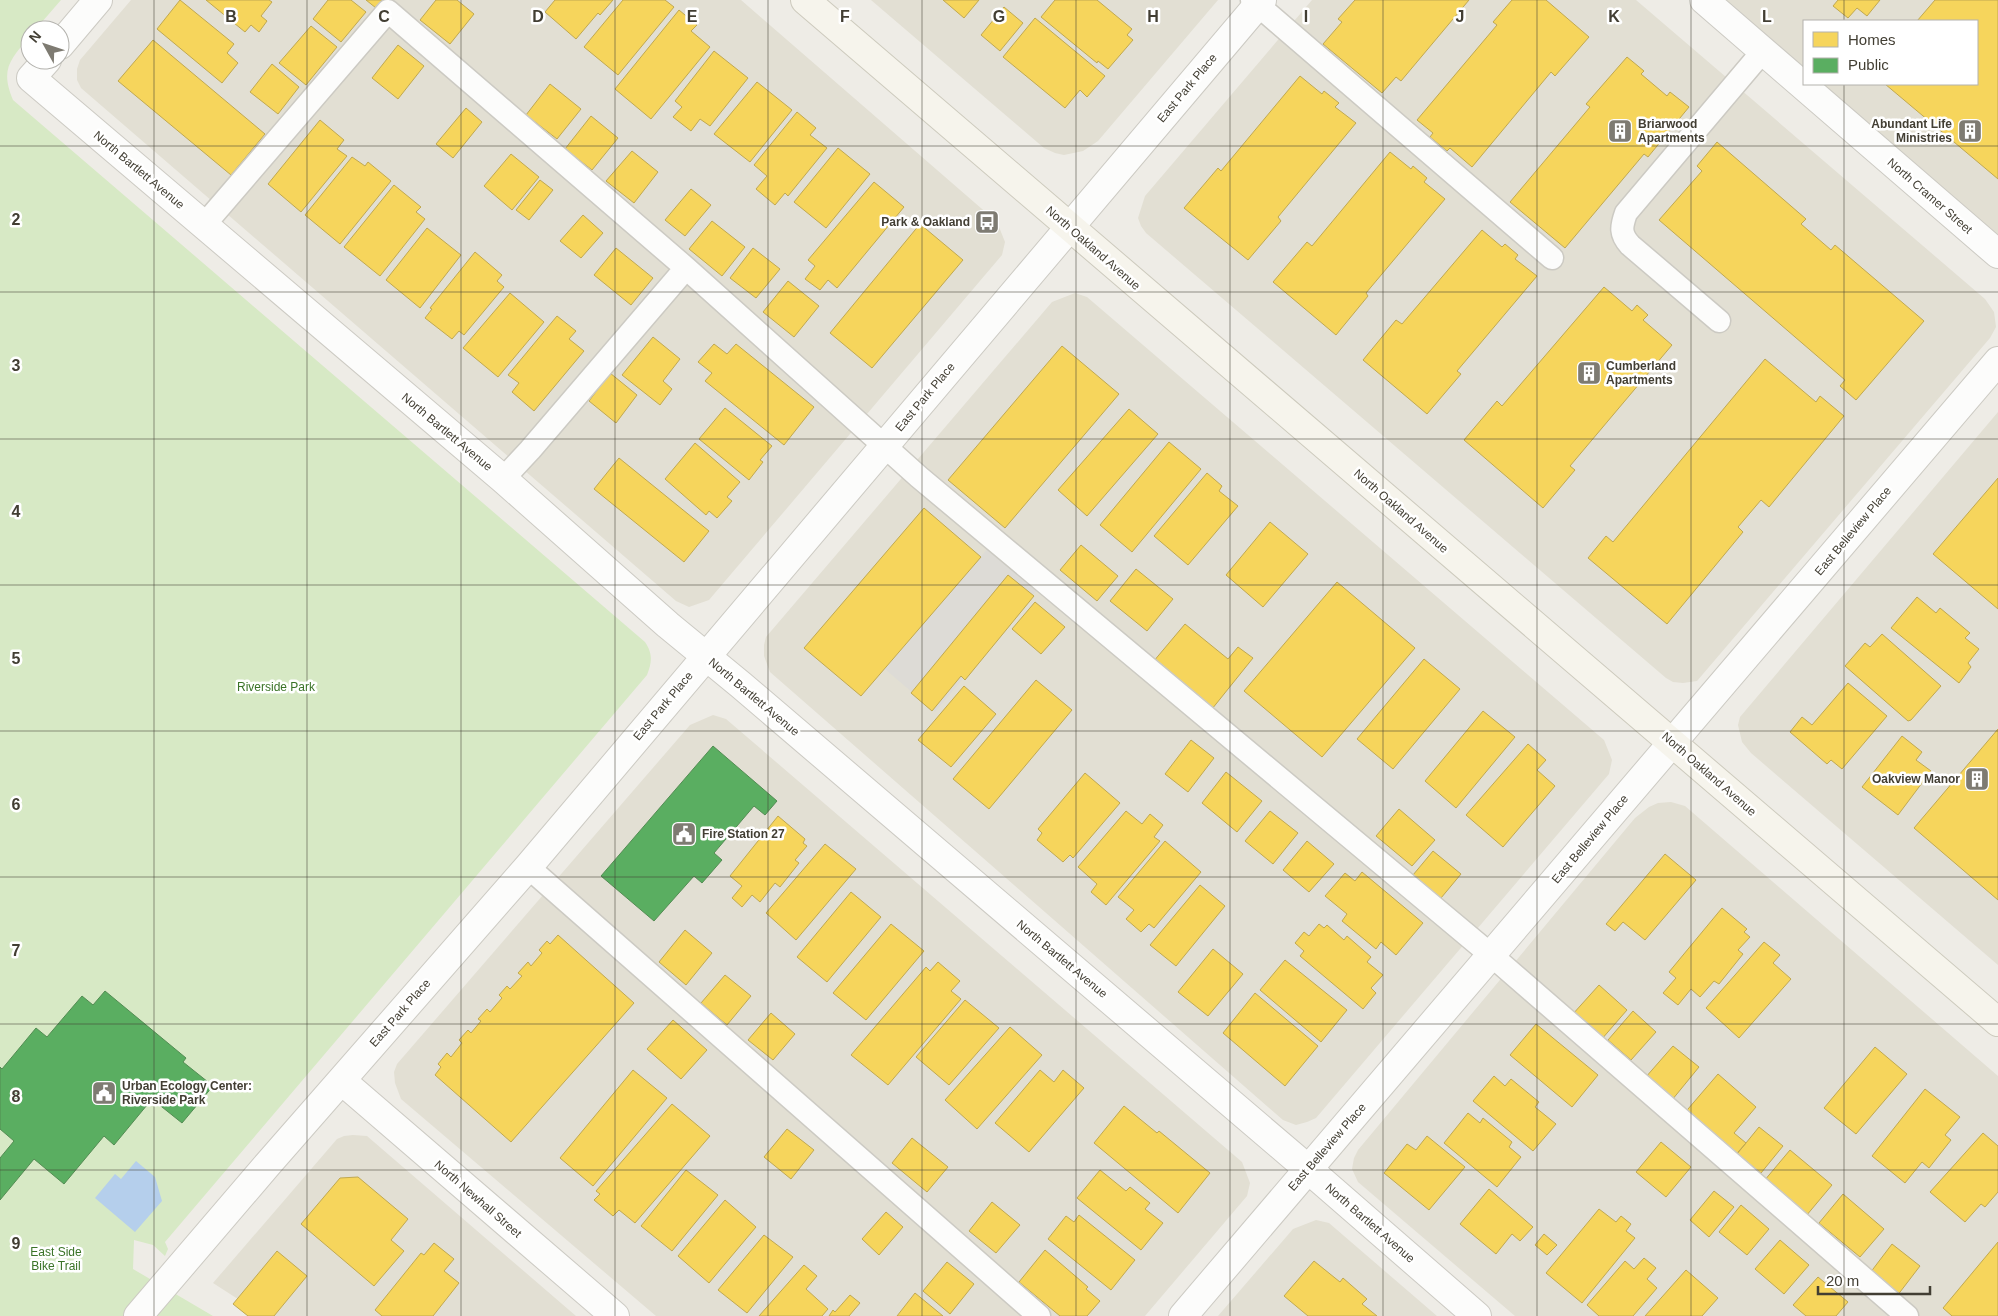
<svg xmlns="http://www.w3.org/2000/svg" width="1998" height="1316" font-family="Arial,sans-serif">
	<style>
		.residential { fill: #e2dfd3 }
		.green { fill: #d7e9c5 }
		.parking { fill: #dddbd6 }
		.water { fill: #b5cfec }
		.homes { fill: #f6d55c; stroke: #c0a850 }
		.public { fill: #5aae61; stroke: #538c53 }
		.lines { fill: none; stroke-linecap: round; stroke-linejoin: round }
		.service-casing { stroke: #cccac3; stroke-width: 25 }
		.minor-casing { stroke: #cccac3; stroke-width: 30 }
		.secondary-casing { stroke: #cdcabd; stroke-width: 30 }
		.service { stroke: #fcfcfb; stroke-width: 22 }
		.minor { stroke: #fcfcfb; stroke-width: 28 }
		.secondary { stroke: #f6f4ec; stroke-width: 28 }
		.grid { fill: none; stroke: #423e33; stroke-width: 1; stroke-opacity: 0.55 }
		.labels { text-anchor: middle; stroke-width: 5; stroke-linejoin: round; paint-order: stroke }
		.street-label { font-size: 12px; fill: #423e33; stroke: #fff }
		.poi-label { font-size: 12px; font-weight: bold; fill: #423e33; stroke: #fff; text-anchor: start }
		.park-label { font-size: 12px; fill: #3a7327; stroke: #fff }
		.grid-label { font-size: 16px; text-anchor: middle; font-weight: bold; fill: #423e33; stroke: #fff; stroke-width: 5; stroke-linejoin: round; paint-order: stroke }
	</style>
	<rect width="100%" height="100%" fill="#eeece6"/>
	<path class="residential" d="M131,0h610l256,222 8,20 -3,13 -293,345 -20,7 -13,-6 -595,-513 -4,-8v-11l3,-9z
		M871,0h347l-120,141 -15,10 -19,4 -9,-2 -11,-5z
		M1312,0h324l349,299 9,13 2,15 -6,11 -293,343 -14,2 -10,-1 -7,-4 -520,-445 -5,-7 -3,-8 7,-22z
		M1723,0h275v237l-178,-153h157v-63h-173v49z
		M1075,293l12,4 517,443 8,20 -3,14 -293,344 -9,4 -11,3 -13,-5 -513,-448 -6,-16v-11l2,-8 286,-335z
		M1998,412v553l-247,-212 -9,-11 -4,-17 2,-8z
		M713,715l13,4 516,443 8,21 -3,13 -102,120h-489l-255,-217 -6,-16 -1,-11 3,-8 293,-339z
		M1671,802l14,4 313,270v240h-483l-157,-134 -6,-13 2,-11 4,-8 277,-332 14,-11 9,-4z
		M353,1135l14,1 209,180h-312l-51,-33 124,-144 7,-3z
		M1316,1220l13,3 108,93h-219l75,-87z"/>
	<path class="green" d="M0,0h61l-26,30h-5v6c-20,24 -30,33 -17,64l632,542c8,12 7,20 2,33l-482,567 3,7 -3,7 -12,-11 -19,-5 -1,29 80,47h-213z"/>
	<path class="parking" d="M994,541l49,42 -108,129 -50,-43z"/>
	<path class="water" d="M136,1161l19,16 7,24 -27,31 -40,-34 20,-24 6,5z"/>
	<path class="homes" d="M180,0l54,44 -7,9 11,10 -16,20 -65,-54z
		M206,0h63l3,2 -11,14 6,5 -8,11 -8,-7 -6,7z
		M328,0h23l15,12 -25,30 -28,-23z
		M366,0h16l-6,8z
		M436,0h21l17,14 -24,30 -30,-24z
		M555,0h58l-13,15 -2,-2 -22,26 -31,-27z
		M623,0h42l9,7 -56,68 -34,-28z
		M943,0h36l-15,18z
		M1055,0h42l35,29 -5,6 6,5 -25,29 -10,-8 -1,2 -56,-46z
		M1355,0h114l-68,81 -5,-4 -14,16 -59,-49 19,-22 -4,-3z
		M1512,0h34l43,37 -34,39 -4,-4 -79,95 -22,-19 -3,3 -17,-14 3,-4 -16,-13 80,-95 -4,-3z
		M1838,0h42l-13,16 -10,-8 -9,10 -15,-12z
		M1935,0h63v179l-113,-95h92v-63h-60z
		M1004,7l19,16 -23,28 -19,-16z
		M679,10l18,15 -6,6 19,16 -59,72 -36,-30z
		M1035,18l70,58 -18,21 -7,-7 -15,18 -62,-51z
		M311,26l26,21 -31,38 -27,-22z
		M153,40l112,94 -34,41 -113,-94z
		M398,45l26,21 -26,33 -26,-21z
		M714,51l34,27 -38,48 -10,-7 -9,12 -18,-14 9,-10 -7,-6z
		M1627,57l17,14 -3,3 26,22 3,-4 19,15 -41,50 -4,-3 -79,94 -55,-46 80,-95 -4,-3z
		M272,64l27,23 -21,27 -28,-22z
		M1300,76l22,18 2,-3 15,12 -4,4 21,16 -78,94 3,4 -33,39 -64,-52 34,-40 3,3z
		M757,82l35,28 -42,52 -36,-28z
		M550,84l31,25 -24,30 -31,-24z
		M466,108l16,14 -29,36 -17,-14z
		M797,112l19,16 -6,7 17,13 -39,48 -3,-3 -10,12 -19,-16 11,-13 -13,-11z
		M591,116l27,22 -26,32 -27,-21z
		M320,120l24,20 -7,9 10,7 -46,56 -33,-28z
		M1717,142l89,77 -5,5 30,26 4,-5 89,76 -68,79 -16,-14 5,-6 -186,-160 43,-49 -5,-5z
		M838,148l32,26 -44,54 -32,-26z
		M632,151l26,21 -24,31 -28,-22z
		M1390,152l21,17 2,-3 14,12 -3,4 21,17 -79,94 2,3 -32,39 -63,-53 34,-40 5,4z
		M511,154l28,23 -27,33 -28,-24z
		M352,157l13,9 3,-4 23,19 -51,63 -35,-29z
		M540,180l13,10 -24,30 -13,-10z
		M874,182l30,25 -67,81 -9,-8 -8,10 -15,-11 10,-13 -7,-6z
		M394,185l27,22 -5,5 9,7 -45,57 -36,-29z
		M691,189l20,16 -26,31 -20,-16z
		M583,215l20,18 -22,25 -21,-17z
		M712,221l33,26 -23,29 -33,-27z
		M920,224l43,36 -91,108 -42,-35z
		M427,228l34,27 -41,53 -34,-28z
		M1482,230l20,17 3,-3 13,11 -3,4 22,17 -80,95 4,3 -34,40 -64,-54 33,-40 6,4z
		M616,248l37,30 -22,27 -37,-30z
		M753,248l27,21 -24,29 -26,-20z
		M475,252l27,23 -5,6 7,6 -40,48 -5,-4 -7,8 -27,-21 7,-9 -2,-1z
		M788,281l31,25 -25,31 -31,-25z
		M1604,287l28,24 5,-6 11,10 -5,5 29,25 -102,121 5,4 -32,38 -79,-68 33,-39 5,5z
		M510,293l34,29 -46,55 -35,-29z
		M557,316l19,15 -7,8 15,12 -50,60 -22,-19 7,-9 -11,-8z
		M653,337l27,22 -17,22 9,8 -12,16 -38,-30z
		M714,344l13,10 9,-10 78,63 -30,38 -79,-64 7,-8 -14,-11z
		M1062,346l57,48 -114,134 -57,-48z
		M1765,359l51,43 4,-6 24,20 -75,91 -8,-7 -23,27 5,5 -76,92 -79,-66 18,-22 7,6z
		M610,373l27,22 -21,28 -27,-22z
		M725,408l47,38 -12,14 3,2 -14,18 -50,-41z
		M1129,409l29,25 -71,82 -29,-26z
		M1169,442l32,27 -69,83 -32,-27z
		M695,443l45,39 -13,15 5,4 -15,17 -8,-7 -3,4 -41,-36z
		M619,458l90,73 -25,31 -90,-73z
		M1207,473l15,13 -3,5 19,15 -50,59 -34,-29z
		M1998,478v131l-65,-55z
		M924,508l57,49 -120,139 -57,-48z
		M1270,522l38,32 -45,53 -37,-32z
		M1081,545l37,31 -21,25 -37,-31z
		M1136,569l37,30 -26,32 -37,-30z
		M1008,575l26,21 -69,84 -4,-4 -29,35 -21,-18z
		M1337,582l78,66 -93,109 -78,-66z
		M1917,597l19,16 4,-5 30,25 -5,5 14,11 -11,14 3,4 -12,16 -68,-55z
		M1035,602l30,25 -24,27 -29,-25z
		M1185,624l43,35 10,-12 15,11 -41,51 -59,-47z
		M1882,634l59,52 -30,34 -3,1 -63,-55 20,-23 5,4z
		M1424,659l36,30 -67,80 -36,-30z
		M1036,680l36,30 -83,99 -36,-30z
		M1848,683l39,33 -45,53 -11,-9 -4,4 -37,-32 12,-15 10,8z
		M964,686l32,28 -45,53 -33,-27z
		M1483,711l32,26 -59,71 -31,-27z
		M1998,729v171l-84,-72z
		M1902,736l20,16 -6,8 15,11 -33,44 -36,-28z
		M1191,740l23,18 -26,34 -23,-18z
		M1528,744l18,16 -9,10 18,16 -52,61 -37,-32z
		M1226,772l36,29 -25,31 -35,-29z
		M1085,773l35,30 -47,55 -3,-3 -7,7 -26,-22 5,-7 -4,-4z
		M1399,809l36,31 -23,26 -36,-30z
		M1126,811l16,13 8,-10 13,11 -9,12 6,4 -54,64 -15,-13 6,-8 -19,-17z
		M1270,811l28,22 -25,31 -28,-23z
		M778,816l27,23 -2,4 4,3 -12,14 4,3 -19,24 -5,-4 -15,19 -8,-7 -10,12 -10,-9 10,-12 -12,-10z
		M1165,841l36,31 -47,56 -5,-4 -8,8 -15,-13 8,-9 -16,-13z
		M1307,841l27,23 -25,28 -26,-22z
		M825,844l31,25 -60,71 -30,-27z
		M1433,851l28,23 -25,30 -28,-23z
		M1665,854l31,26 -51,60 -22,-18 -8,9 -9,-7z
		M1362,872l61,51 -27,32 -15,-13 -5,7 -34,-28 5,-7 -22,-18 20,-23 10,8z
		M1200,885l25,21 -49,60 -26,-21z
		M851,892l30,25 -54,65 -30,-25z
		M1722,908l25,21 -3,3 6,5 -12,13 5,4 -24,30 -5,-3 -14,16 -9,-8 -13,16 -15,-12 13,-15 -7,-6z
		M891,924l33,27 -58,69 -33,-27z
		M1319,924l5,4 3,-3 17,15 3,-4 24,21 -4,5 16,13 -12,13 5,5 -13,16 -63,-53 4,-5 -9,-8 9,-11 5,4z
		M685,930l27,23 -26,32 -27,-23z
		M558,935l76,68 -123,139 -76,-67 6,-8 -3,-3 9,-11 4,4 11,-14 -3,-3 9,-10 3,3 10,-12 -3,-2 9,-10 3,3 12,-14 -3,-3 8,-9 3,3 12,-13 -4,-3 10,-11 3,4 11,-13 -3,-3 8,-9 3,3z
		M1764,942l16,13 -7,8 18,16 -52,59 -33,-30z
		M1213,949l30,25 -35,42 -30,-24z
		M1285,960l62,50 -26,32 -61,-52z
		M938,962l22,19 -9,10 10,8 -73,86 -37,-30 75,-88 4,4z
		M725,975l26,21 -24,29 -26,-22z
		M1599,985l28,25 -26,30 -29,-25z
		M1255,993l63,53 -33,40 -62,-53z
		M965,1000l34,28 -50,57 -33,-28z
		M1633,1011l23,21 -25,28 -23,-20z
		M771,1013l24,21 -22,26 -25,-20z
		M673,1020l34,30 -26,29 -34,-30z
		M1536,1024l62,51 -26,32 -62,-52z
		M1010,1027l32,28 -65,74 -32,-29z
		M1673,1046l26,21 -27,33 -27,-22z
		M1875,1047l32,27 -51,60 -32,-26z
		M633,1070l34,28 -74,88 -33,-28z
		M1040,1070l14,12 9,-12 21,18 -55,64 -34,-29z
		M1718,1074l38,33 -22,26 12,10 -14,16 -50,-43z
		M1494,1076l11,10 6,-7 28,23 -4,5 21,17 -23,27 -60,-50z
		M1925,1089l35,28 -15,18 6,5 -22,28 -7,-6 -17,21 -33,-27z
		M672,1104l38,32 -75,87 -16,-13 -6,6 -19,-16 6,-6 -4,-3z
		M1124,1106l33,27 2,-2 51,42 -32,40 -84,-70z
		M1468,1113l12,10 3,-5 29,24 -3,5 12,10 -24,30 -53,-44z
		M1759,1127l24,19 -22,27 -24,-19z
		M787,1129l27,21 -23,29 -27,-22z
		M1983,1133l15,13v46l-13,15 -4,-3 -16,18 -35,-30z
		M1427,1136l38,31 -36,43 -45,-37 23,-29 9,6z
		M912,1138l36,29 -21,25 -35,-29z
		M1661,1142l30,25 -25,30 -30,-25z
		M1790,1150l42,35 -26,31 -42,-35z
		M686,1170l32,25 -46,56 -31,-25z
		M1100,1170l26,21 4,-4 20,16 -5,6 18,14 -22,27 -64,-52z
		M358,1177l50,42 -17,21 13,11 -30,35 -73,-62 39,-46z
		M1489,1189l44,38 -13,14 -8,-7 -16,20 -36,-30z
		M1714,1191l20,16 -25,30 -19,-17z
		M1843,1194l41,35 -24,28 -41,-34z
		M725,1200l31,27 -47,56 -31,-27z
		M992,1202l28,23 -24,28 -27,-22z
		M1741,1205l28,24 -22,26 -28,-23z
		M1599,1209l17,13 5,-6 10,8 -5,7 9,7 -53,65 -36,-30z
		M886,1212l17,15 -24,28 -17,-16z
		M1079,1215l56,45 -24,30 -63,-51 18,-23 8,6z
		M1544,1234l13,11 -10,10 -12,-10z
		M764,1235l29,22 -46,56 -29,-23z
		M1780,1240l29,25 -25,29 -29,-25z
		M1998,1242v74h-46l-9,-8z
		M434,1243l20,16 -10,12 15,12 -26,33h-51l-7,-6 46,-57 3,2z
		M1892,1244l28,22 -23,30 -27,-23z
		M1045,1250l43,37 -2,2 14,12 -13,15h-27l-41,-34z
		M277,1251l30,25 -33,40h-26l-15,-12z
		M1644,1258l12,10 -9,11 10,9 -24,28h-34l-12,-11 38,-44 9,8z
		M1314,1261l26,21 3,-4 24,21 -5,5 15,12h-69l-24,-20z
		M947,1262l27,22 -24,30 -27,-23z
		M804,1265l13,11 -11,13 22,20 -6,7h-63z
		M1686,1270l32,28 -16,18h-57z
		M1818,1277l30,25 -12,14h-30l-13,-11z
		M915,1293l28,23h-46z
		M850,1295l10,8 -11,13h-20l4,-6 2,2z"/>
	<path class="public" d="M713,746l64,55 -12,14 -11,-9 -40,47 8,7 -20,23 -8,-7 -40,45 -53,-45z
		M105,991l81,67 -3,4 30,24 -31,37 -30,-24 -38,46 -10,-9 -40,48 -30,-25 -34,41v-42l14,-17 -14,-12v-62l2,2 34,-41 11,9 35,-41 11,9z"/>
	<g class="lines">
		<defs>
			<path id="service" d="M1252,0l300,258
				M204,225l184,-214 298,257 233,209 572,478 416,361
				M1719,321l-89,-76c-10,-11 -9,-18 -4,-32l137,-162
				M503,479l27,-29 156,-182
				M528,867l511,449"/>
			<path id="minor" d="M1704,0l294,254
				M60,45l38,-45
				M47,60l-16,18 472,401 165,146 73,60 567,484 169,147
				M342,1081l273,235
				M138,1316l130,-152 260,-297 734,-867
				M1183,1316l815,-955"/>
			<path id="secondary" d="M805,0l1193,1022"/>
		</defs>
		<use href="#service" class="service-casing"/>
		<use href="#minor" class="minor-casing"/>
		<use href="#secondary" class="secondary-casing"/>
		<use href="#service" class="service"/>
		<use href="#minor" class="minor"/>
		<use href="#secondary" class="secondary"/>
	</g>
	<path class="grid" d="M154,0v1316M307,0v1316M461,0v1316M615,0v1316M768,0v1316M922,0v1316M1076,0v1316M1230,0v1316M1383,0v1316M1537,0v1316M1691,0v1316M1844,0v21M1844,84v1232M0,146h1998M0,292h1998M0,439h1998M0,585h1998M0,731h1998M0,877h1998M0,1024h1998M0,1170h1998"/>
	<defs>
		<symbol id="building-square" viewBox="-11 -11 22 22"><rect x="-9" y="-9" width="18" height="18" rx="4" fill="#7e7b72" stroke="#fff"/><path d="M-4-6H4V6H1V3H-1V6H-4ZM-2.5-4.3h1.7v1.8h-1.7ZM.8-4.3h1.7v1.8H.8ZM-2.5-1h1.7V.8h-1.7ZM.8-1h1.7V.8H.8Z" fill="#fff"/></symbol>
		<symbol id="bus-square" viewBox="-11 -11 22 22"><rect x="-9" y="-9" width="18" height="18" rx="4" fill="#7e7b72" stroke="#fff"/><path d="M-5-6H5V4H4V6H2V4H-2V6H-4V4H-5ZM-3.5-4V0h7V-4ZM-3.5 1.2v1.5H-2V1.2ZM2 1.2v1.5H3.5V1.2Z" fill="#fff"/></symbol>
		<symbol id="civic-square" viewBox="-11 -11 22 22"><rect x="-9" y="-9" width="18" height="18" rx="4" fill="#7e7b72" stroke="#fff"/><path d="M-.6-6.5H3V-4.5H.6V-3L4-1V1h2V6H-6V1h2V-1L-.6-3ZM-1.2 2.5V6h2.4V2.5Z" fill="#fff"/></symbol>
	</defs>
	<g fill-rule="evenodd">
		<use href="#building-square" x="1606" y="117" width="28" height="28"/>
		<use href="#building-square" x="1956" y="117" width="28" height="28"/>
		<use href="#bus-square" x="973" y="208" width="28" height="28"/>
		<use href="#building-square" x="1575" y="359" width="28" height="28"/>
		<use href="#building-square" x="1963" y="765" width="28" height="28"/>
		<use href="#civic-square" x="670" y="820" width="28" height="28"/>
		<use href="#civic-square" x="90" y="1079" width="28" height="28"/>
	</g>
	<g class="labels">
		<g class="street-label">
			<text transform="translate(1187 88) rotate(-50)" y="4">East Park Place</text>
			<text transform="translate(139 170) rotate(40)" y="4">North Bartlett Avenue</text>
			<text transform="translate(1930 196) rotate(41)" y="4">North Cramer Street</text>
			<text transform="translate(1093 248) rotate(41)" y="4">North Oakland Avenue</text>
			<text transform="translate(925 397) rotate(-50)" y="4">East Park Place</text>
			<text transform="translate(447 432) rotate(40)" y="4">North Bartlett Avenue</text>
			<text transform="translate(1401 511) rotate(41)" y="4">North Oakland Avenue</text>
			<text transform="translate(1853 531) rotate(-50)" y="4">East Belleview Place</text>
			<text transform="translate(754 697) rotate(40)" y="4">North Bartlett Avenue</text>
			<text transform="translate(663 706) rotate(-50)" y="4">East Park Place</text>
			<text transform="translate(1709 774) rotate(41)" y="4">North Oakland Avenue</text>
			<text transform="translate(1590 839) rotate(-50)" y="4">East Belleview Place</text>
			<text transform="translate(1062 959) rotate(40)" y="4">North Bartlett Avenue</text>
			<text transform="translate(400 1013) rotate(-49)" y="4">East Park Place</text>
			<text transform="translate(1327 1147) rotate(-49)" y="4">East Belleview Place</text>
			<text transform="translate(478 1199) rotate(41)" y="4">North Newhall Street</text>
			<text transform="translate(1370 1223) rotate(41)" y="4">North Bartlett Avenue</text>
		</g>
		<g class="poi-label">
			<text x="1638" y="128">Briarwood<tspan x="1638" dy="14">Apartments</tspan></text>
			<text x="1952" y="128" text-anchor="end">Abundant Life<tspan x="1952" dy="14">Ministries</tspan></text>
			<text x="970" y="226" text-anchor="end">Park &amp; Oakland</text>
			<text x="1606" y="370">Cumberland<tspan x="1606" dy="14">Apartments</tspan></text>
			<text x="1960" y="783" text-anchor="end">Oakview Manor</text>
			<text x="702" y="838">Fire Station 27</text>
			<text x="122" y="1090">Urban Ecology Center:<tspan x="122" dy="14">Riverside Park</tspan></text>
		</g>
		<g class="park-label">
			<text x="276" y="691">Riverside Park</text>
			<text x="56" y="1256">East Side<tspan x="56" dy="14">Bike Trail</tspan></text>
		</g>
	</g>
	<g class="grid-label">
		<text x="231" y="22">B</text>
		<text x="384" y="22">C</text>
		<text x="538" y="22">D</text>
		<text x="692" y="22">E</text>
		<text x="845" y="22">F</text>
		<text x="999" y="22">G</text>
		<text x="1153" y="22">H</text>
		<text x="1306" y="22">I</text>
		<text x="1460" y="22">J</text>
		<text x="1614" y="22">K</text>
		<text x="1767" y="22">L</text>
		<text x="16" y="225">2</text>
		<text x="16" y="371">3</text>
		<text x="16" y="517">4</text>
		<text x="16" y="664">5</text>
		<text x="16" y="810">6</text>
		<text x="16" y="956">7</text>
		<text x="16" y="1102">8</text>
		<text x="16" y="1249">9</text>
	</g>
	<rect x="1803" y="20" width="175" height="65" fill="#ffffff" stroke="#b3b2ad"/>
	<rect x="1813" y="32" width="25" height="15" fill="#f6d55c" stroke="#b3b2ad"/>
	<text x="1848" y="45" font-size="15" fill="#423e33">Homes</text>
	<rect x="1813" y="58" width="25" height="15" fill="#5aae61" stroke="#b3b2ad"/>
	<text x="1848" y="70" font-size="15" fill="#423e33">Public</text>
	<g transform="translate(45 45) rotate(310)"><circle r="24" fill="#ffffff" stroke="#b3b2ad"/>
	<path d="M0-4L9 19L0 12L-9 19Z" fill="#7e7b72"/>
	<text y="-8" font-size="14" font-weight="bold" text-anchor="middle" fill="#423e33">N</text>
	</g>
	<path d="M1818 1286v8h112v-8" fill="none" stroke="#423e33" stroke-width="2.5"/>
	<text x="1826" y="1286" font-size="15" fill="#423e33" stroke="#ffffff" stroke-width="4" paint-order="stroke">20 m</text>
</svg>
